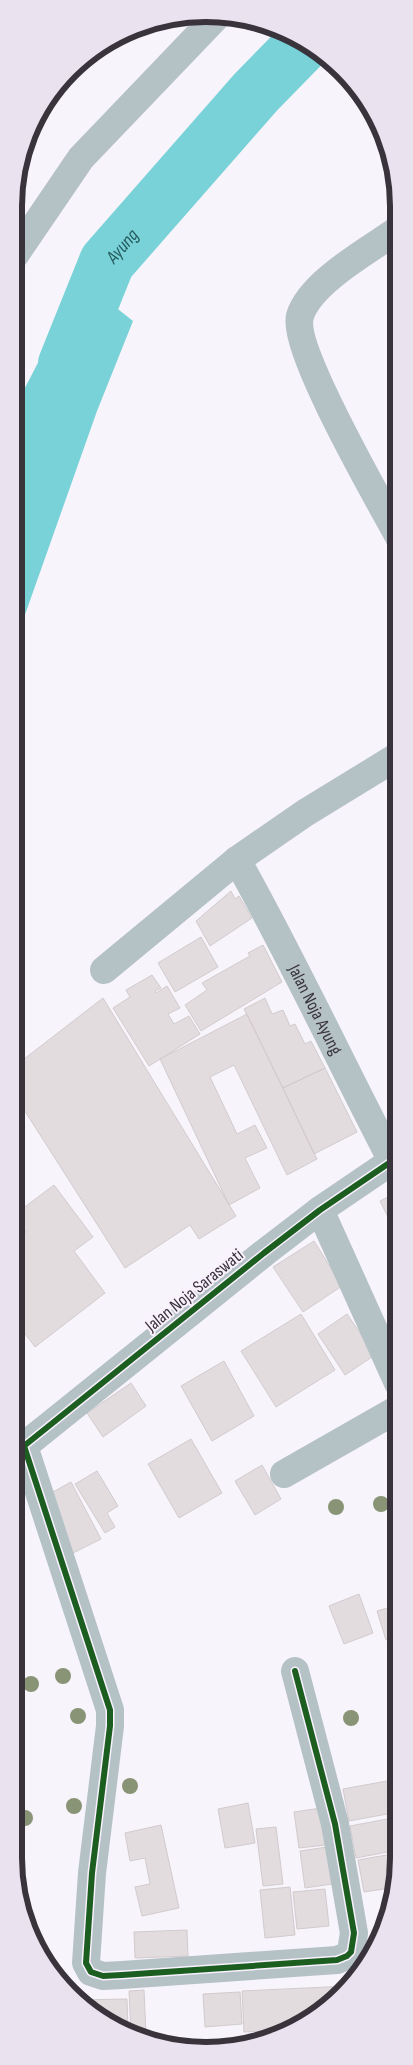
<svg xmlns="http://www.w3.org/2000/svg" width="413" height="2065" font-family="'Sofia Sans Condensed',sans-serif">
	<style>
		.water { fill: #78d2d8 }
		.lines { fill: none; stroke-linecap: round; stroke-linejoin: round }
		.river { stroke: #78d2d8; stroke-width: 56 }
		.building { fill: #e3dcde; stroke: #d2cbce }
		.street { stroke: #b4c1c5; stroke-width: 28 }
		.cycleway-casing { stroke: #f9f1fe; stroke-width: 9 }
		.cycleway { stroke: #1b5e20; stroke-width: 6 }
		.tree { fill: #899375 }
		.labels { text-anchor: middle; stroke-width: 4; stroke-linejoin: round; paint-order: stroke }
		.street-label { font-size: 18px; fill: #39343c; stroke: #f9f1fe }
		.water-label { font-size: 19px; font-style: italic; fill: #255a5d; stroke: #f9f1fe }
		.rim { fill: none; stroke: #39343c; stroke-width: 6 }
	</style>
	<rect width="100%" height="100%" fill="#f8f4fb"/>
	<path class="water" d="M81,280l52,41 -36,90 -82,232v-236z"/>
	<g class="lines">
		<path class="river" id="s1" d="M66,364l41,-102 149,-170 48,-49"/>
	</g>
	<path class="building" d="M231,891l4,8 4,-3 13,22 -42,28 -14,-25z
		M201,937l17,30 -43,25 -17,-29z
		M263,945l19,37 -81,49 -16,-26 22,-15 -5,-7 48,-27 -2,-3z
		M152,975l9,13 -6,3 1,2 11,-7 13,22 -12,6 6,10 15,-8 11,18 -51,32 -36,-58 17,-11 -4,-7z
		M103,998l133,218 -37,23 -9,-14 -65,43 -111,-174 1,-28z
		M265,998l7,16 11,-4 7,16 5,-2 10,20 6,-3 14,27 -42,20 -39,-79z
		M247,1014l70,145 -30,16 -53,-110 -24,12 27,57 18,-9 12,23 -22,10 15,30 -31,17 -69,-146z
		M325,1068l32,64 -43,22 -31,-66z
		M54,1185l39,52 -19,14 31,42 -70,54 -21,-28v-78l12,-9 -12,-17z
		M398,1192v45l-18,-36z
		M314,1241l28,45 -39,26 -30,-45z
		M301,1314l34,56 -59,37 -35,-56z
		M347,1314l28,41 -30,20 -27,-41z
		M224,1361l30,55 -42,25 -31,-55z
		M131,1383l15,23 -43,31 -16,-24z
		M191,1439l31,54 -43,25 -31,-54z
		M262,1465l19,34 -26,16 -20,-34z
		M97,1471l21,35 -11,7 8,14 -10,6 -30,-49z
		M71,1482l30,57 -30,15 -29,-56z
		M359,1594l14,39 -29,11 -15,-38z
		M398,1605v31l-12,4 -9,-29z
		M398,1779v33l-49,9 -6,-32z
		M248,1803l7,40 -30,5 -7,-39z
		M321,1808l5,37 -27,3 -5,-36z
		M398,1817v33l-42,8 -6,-32z
		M161,1825l18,83 -37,8 -7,-29 15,-3 -5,-26 -15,3 -5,-28z
		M276,1827l7,57 -20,2 -7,-57z
		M327,1847l5,37 -27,4 -5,-37z
		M398,1853l-1,34 -33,5 -6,-32z
		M290,1887l5,48 -30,3 -5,-48z
		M325,1889l4,37 -32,3 -4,-37z
		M187,1930l1,26 -53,2 -1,-26z
		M348,1986l-15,18 -46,26 -43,2 -2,-41z
		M144,1990l2,45 -9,1 -6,-2 -2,-43z
		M240,1992l2,32 -37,3 -2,-33z
		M127,1999l1,33h-4l-46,-32z"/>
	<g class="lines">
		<g class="street">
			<path d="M15,255l66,-97 136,-142"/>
			<path d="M399,537c-20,-37 -108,-189 -99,-221 10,-34 71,-67 99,-87"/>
			<path id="s2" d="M237,860c55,98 103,201 155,301"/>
			<path d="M104,970l133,-110 68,-47 93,-57"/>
			<path d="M320,1210l78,173"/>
			<path d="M24,1446l86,264v16l-18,147 -6,90 5,9 12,4 19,-1 215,-15 10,-4 4,-4 3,-19 -19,-109 -40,-153"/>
			<path d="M14,1454l250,-201 56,-43 78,-53"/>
			<path d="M284,1474l114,-65"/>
		</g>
		<defs>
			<path id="cycleway" d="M24,1446l86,264v16l-18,147 -6,90 5,9 12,4 19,-1 215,-15 10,-4 4,-4 3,-19 -19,-109 -40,-153
				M14,1454l250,-201 56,-43 78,-53"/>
		</defs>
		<use href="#cycleway" class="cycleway-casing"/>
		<use href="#cycleway" class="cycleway"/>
	</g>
	<g class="tree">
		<circle cx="381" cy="1504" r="8"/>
		<circle cx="336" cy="1507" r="8"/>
		<circle cx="63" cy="1676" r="8"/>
		<circle cx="31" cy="1684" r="8"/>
		<circle cx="78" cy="1716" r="8"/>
		<circle cx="351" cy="1718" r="8"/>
		<circle cx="130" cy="1786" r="8"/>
		<circle cx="74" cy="1806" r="8"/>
		<circle cx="25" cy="1818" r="8"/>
	</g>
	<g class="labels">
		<g class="street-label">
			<text dy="6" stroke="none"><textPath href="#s2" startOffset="169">Jalan Noja Ayung</textPath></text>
			<text transform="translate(194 1290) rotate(-39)" y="6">Jalan Noja Saraswati</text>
		</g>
		<g class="water-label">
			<text dy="7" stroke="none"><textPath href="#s1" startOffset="132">Ayung</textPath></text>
		</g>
	</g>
	<path d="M0 0H413V2065H0ZM206 22H206A184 184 0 0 1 390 206V1858A184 184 0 0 1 206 2042H206A184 184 0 0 1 22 1858V206A184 184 0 0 1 206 22Z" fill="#eae2ee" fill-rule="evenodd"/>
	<path class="rim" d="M206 22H206A184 184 0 0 1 390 206V1858A184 184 0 0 1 206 2042H206A184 184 0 0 1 22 1858V206A184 184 0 0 1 206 22Z"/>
</svg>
